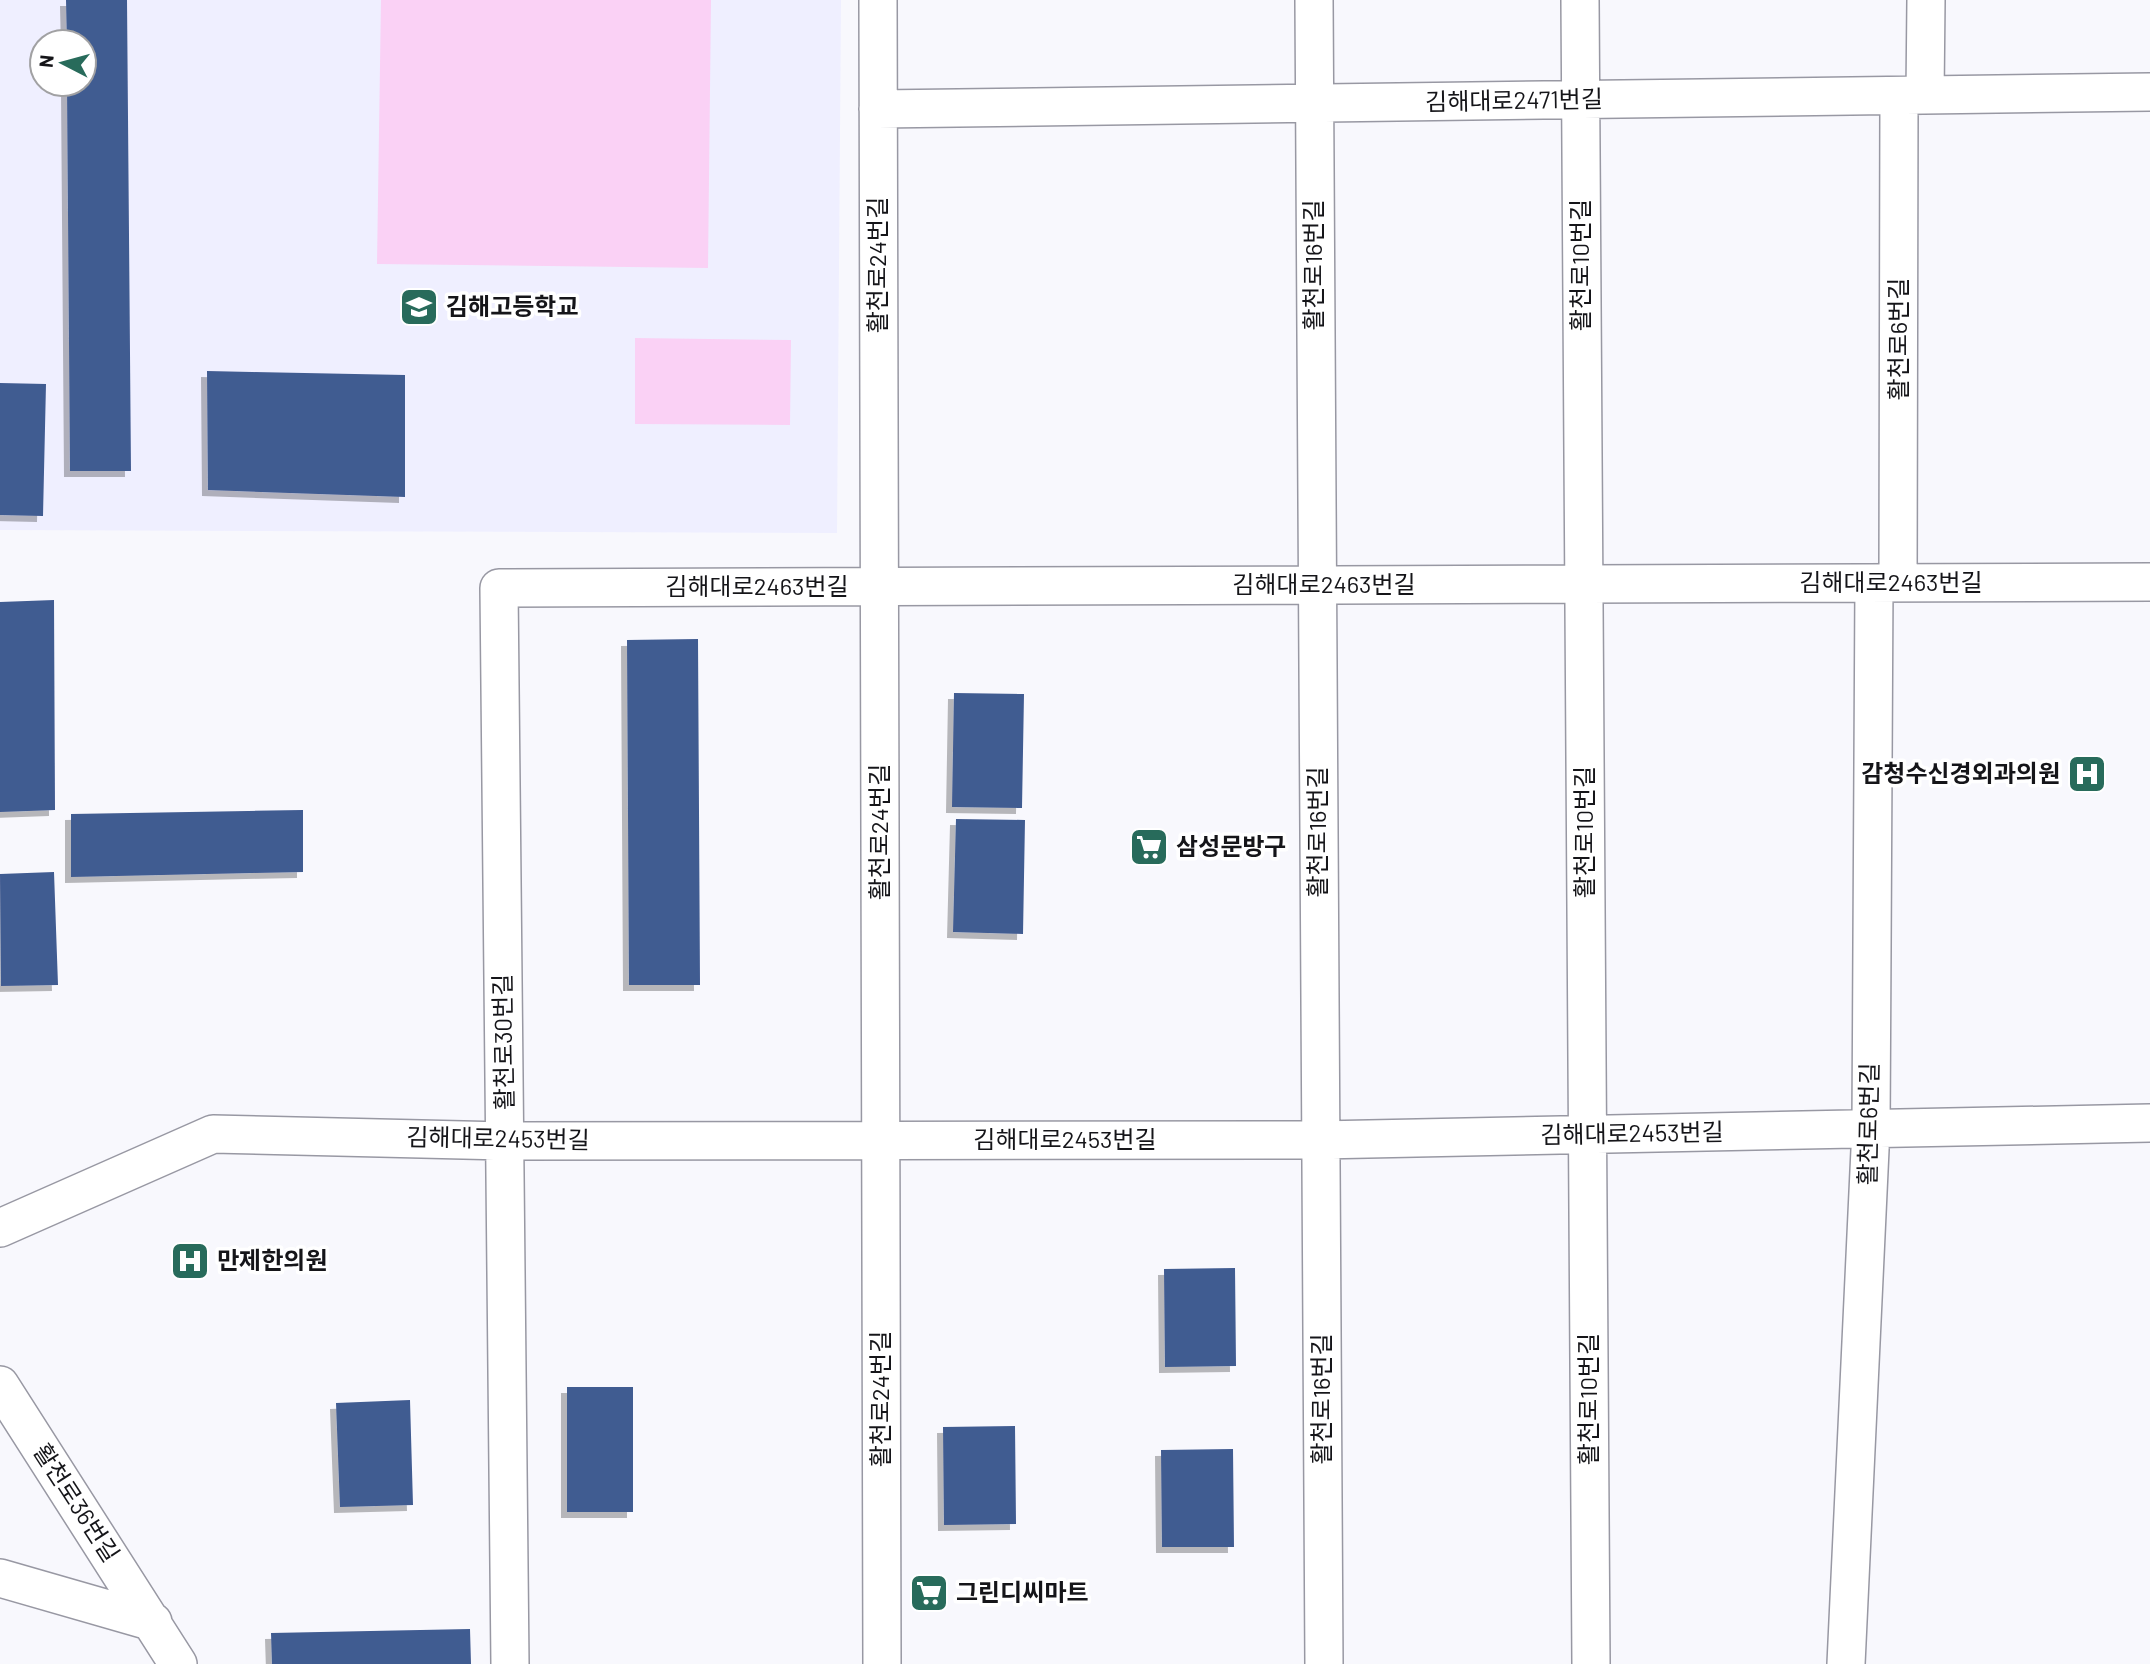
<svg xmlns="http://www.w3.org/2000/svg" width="2150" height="1664" font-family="Barlow,'Noto Sans KR',sans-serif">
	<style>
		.built { fill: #efefff; fill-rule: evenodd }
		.green { fill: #fad1f5 }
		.building { fill: #415b91; filter: url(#shadow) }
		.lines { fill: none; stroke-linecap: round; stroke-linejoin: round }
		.minor-casing { stroke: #9898a3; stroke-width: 40 }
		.minor { stroke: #fff; stroke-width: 37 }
		.labels { text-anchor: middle; stroke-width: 7; stroke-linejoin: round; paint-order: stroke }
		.street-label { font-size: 24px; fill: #151519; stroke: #fff }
		.poi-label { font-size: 24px; font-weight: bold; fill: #151519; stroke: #fff; text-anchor: start }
	</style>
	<defs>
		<filter id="shadow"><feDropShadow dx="-6" dy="6" stdDeviation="0" flood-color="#0004"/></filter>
	</defs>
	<rect width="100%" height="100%" fill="#f8f8fd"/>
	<path class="built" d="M0,0h841l-4,533 -837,-3zM42,42h42v42h-42z"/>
	<path class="green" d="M381,0h330l-3,268 -331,-4z
		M635,338l156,2 -1,85 -155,-1z"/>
	<path class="building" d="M66,0h61l4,471h-61l-3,-387h17v-42h-17z
		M207,371l198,4v122l-197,-7z
		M0,383l46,1 -3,132 -43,-1z
		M54,600l1,210 -55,2v-210z
		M698,639l2,346h-71l-2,-345z
		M954,693l70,1 -2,114 -70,-1z
		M303,810v62l-232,5v-63z
		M956,819l69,1 -2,114 -70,-2z
		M54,872l4,113 -57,1 -1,-112z
		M1235,1268l1,98 -71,1 -1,-98z
		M567,1387h66v125h-66z
		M410,1400l3,105 -73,2 -4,-104z
		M1015,1426l1,98 -72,1 -1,-98z
		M1233,1449l1,98h-72l-1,-97z
		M470,1629l1,35h-199l-1,-31z"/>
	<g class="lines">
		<defs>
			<path id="minor" d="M878,0l4,1664
				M1314,0l10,1664
				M1580,0l11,1664
				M1925,95l1,-95
				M878,109l1272,-17
				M1898,583l1,-487
				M0,1228l213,-94 292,7 815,-1 830,-17
				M0,1385l178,279
				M0,1578l153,44
				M510,1664l-11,-1076 1651,-6
				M1846,1664l25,-536 3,-545"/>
		</defs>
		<use href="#minor" class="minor-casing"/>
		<use href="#minor" class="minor"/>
	</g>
	<defs>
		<symbol id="school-square" viewBox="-11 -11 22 22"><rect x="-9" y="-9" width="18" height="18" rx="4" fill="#286b5b" stroke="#fff"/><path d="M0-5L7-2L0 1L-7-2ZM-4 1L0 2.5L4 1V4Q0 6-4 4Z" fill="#fff"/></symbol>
		<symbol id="hospital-square" viewBox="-11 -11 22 22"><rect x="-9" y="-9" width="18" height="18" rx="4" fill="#286b5b" stroke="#fff"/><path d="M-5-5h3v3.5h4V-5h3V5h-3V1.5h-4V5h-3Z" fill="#fff"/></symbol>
		<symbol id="supermarket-square" viewBox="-11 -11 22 22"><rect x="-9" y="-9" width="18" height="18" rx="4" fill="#286b5b" stroke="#fff"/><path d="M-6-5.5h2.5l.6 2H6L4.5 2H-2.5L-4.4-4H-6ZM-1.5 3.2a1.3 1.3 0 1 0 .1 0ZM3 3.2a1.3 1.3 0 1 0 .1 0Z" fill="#fff"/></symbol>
	</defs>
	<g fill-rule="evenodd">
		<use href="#school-square" x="397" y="285" width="44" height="44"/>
		<use href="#hospital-square" x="2065" y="752" width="44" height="44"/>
		<use href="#supermarket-square" x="1127" y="825" width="44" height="44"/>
		<use href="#hospital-square" x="168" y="1239" width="44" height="44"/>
		<use href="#supermarket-square" x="907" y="1571" width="44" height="44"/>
	</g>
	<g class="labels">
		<g class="street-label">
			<text transform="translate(1514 101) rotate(-1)" y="8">김해대로2471번길</text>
			<text transform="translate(878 265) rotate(-90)" y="8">활천로24번길</text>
			<text transform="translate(1314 265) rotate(-90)" y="8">활천로16번길</text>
			<text transform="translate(1581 265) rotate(-90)" y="8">활천로10번길</text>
			<text transform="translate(1899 339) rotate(-90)" y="8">활천로6번길</text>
			<text x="1891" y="591">김해대로2463번길</text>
			<text x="1324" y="593">김해대로2463번길</text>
			<text x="757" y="595">김해대로2463번길</text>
			<text transform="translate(880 832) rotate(-90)" y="8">활천로24번길</text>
			<text transform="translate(1318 832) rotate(-90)" y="8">활천로16번길</text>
			<text transform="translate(1585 832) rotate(-90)" y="8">활천로10번길</text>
			<text transform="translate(504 1042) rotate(-91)" y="8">활천로30번길</text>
			<text transform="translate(1869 1124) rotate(-89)" y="8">활천로6번길</text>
			<text transform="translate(1632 1134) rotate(-1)" y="8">김해대로2453번길</text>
			<text transform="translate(498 1139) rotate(1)" y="8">김해대로2453번길</text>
			<text x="1065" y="1148">김해대로2453번길</text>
			<text transform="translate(881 1399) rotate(-90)" y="8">활천로24번길</text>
			<text transform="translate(1322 1399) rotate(-90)" y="8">활천로16번길</text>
			<text transform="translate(1589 1399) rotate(-90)" y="8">활천로10번길</text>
			<text transform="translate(76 1503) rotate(57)" y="8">활천로36번길</text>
		</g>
		<g class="poi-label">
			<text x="446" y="315">김해고등학교</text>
			<text x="2060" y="782" text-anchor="end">감청수신경외과의원</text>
			<text x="1176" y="855">삼성문방구</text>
			<text x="217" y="1269">만제한의원</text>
			<text x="956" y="1601">그린디씨마트</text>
		</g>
	</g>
	<g transform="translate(63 63) rotate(276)"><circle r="33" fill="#ffffff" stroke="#a1a1a3" stroke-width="2"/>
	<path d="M0-5L12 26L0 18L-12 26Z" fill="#286b5b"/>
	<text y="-10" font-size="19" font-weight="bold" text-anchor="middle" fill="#151519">N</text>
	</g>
</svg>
